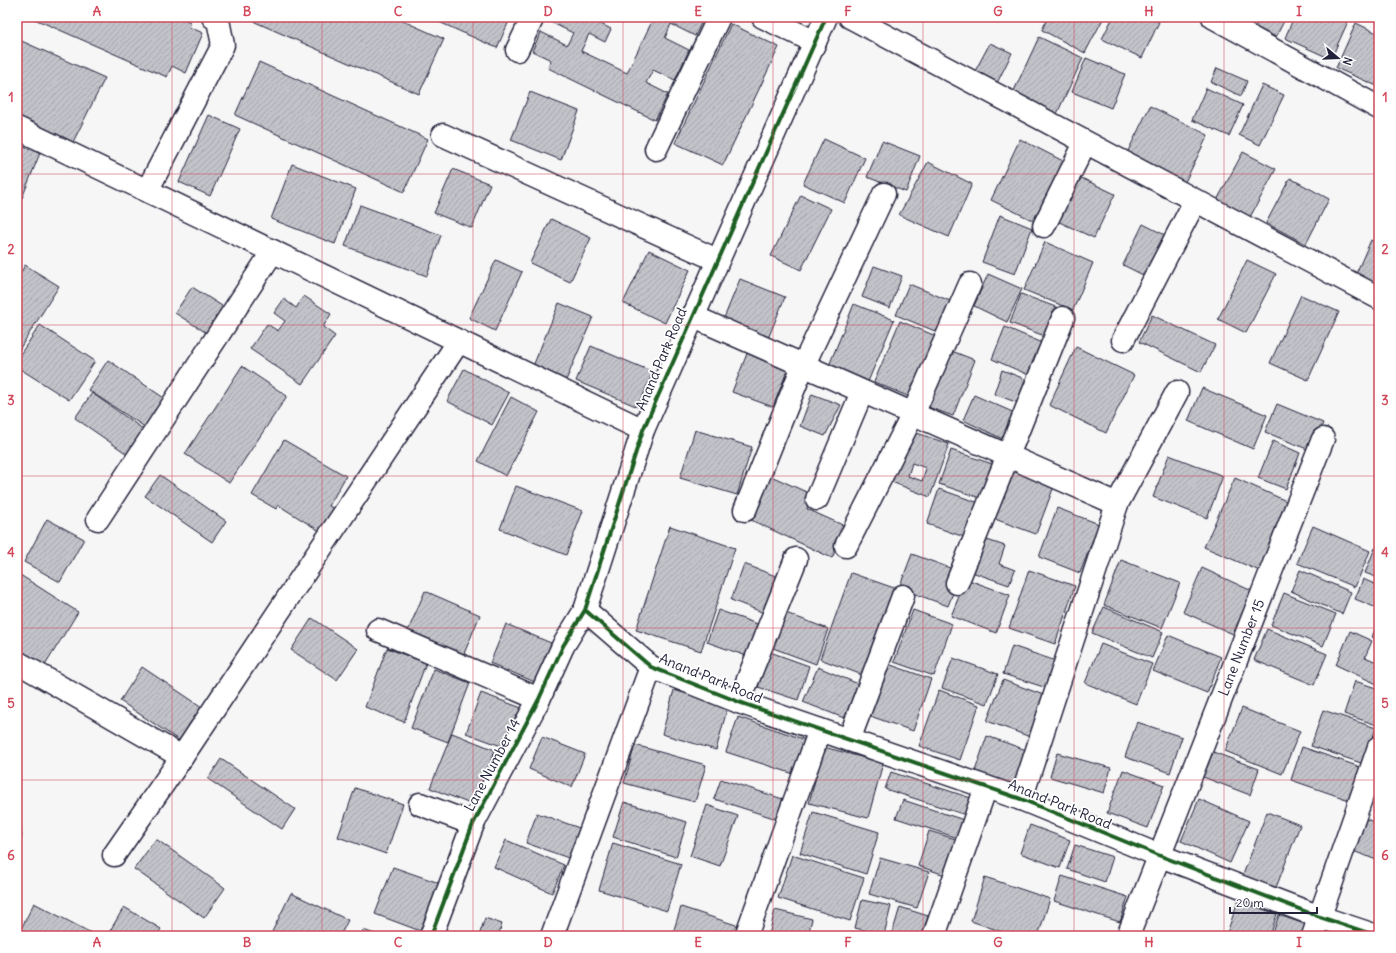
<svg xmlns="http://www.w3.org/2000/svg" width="1396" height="953" font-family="Delius,sans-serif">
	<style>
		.building { fill: url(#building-hatch); stroke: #22223b; fill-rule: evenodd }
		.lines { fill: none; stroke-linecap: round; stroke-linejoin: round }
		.minor-casing { stroke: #22223b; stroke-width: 25 }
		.minor { stroke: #fff; stroke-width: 22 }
		.cycleway-casing { stroke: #fff; stroke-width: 6 }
		.cycleway { stroke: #1b5e20; stroke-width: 4 }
		.grid { fill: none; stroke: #d1495b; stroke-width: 1; stroke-opacity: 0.55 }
		.labels { text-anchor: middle; stroke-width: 3.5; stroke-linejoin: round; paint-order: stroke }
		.street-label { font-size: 14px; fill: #22223b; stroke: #fff }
		.neatline { fill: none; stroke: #d1495b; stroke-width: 1.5 }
		.grid-label { font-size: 13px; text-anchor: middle; font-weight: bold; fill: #d1495b }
	</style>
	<defs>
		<pattern id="building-hatch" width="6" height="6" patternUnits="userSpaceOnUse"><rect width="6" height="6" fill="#c2c2c9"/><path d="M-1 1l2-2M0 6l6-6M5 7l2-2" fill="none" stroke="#a6a6ae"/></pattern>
	</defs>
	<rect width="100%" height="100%" fill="#f6f6f7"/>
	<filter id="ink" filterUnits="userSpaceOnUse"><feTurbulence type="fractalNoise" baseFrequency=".025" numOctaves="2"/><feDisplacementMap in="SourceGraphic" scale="8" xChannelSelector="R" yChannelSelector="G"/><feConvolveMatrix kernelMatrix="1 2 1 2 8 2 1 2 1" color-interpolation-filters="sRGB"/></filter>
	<g filter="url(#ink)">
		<path class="building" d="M30,17h149l12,5 -2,5 14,6 -17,40 -14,-7 -5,11z
			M257,17h137l50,22 -25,55 -164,-72z
			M428,17h73l8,4 -12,27z
			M545,17h49l-1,3 18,9 -6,13 -16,-8 -8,17 46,22 27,-56h50l-9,19 -24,-12 -6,14 24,12 -14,30 -22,-10 -7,13 22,11 -13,26 -107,-52 3,-8 -19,-9 9,-19 26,13 6,-12 -29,-14z
			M1048,17h56l-19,36 -43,-23z
			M1113,17h35l11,5 -17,36 -40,-19z
			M1235,17h22l-4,9z
			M1260,17h26l-10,20 -21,-10z
			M1294,17h56l-19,42 -46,-21z
			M1356,23l23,11v49l-2,3 -41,-18z
			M731,24l48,23 -56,118 -48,-22z
			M1039,37l44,21 -28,60 -44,-21z
			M17,39l88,39 -32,64 -56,-27z
			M990,43l22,10 -15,30 -23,-10z
			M1086,58l39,16 -14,34 -39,-16z
			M259,62l169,77 -24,53 -169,-77z
			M1217,68l30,13 -6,15 -30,-14z
			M1262,85l22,10 -24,50 -21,-10z
			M1206,88l37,17 -14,31 -37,-16z
			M530,92l49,19 -18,49 -50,-20z
			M1150,106l58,29 -23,47 -58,-29z
			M209,115l31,14 -30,67 -31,-14z
			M824,139l41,19 -20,45 -42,-19z
			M1020,139l47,24 -29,60 -47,-23z
			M882,141l38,15 -14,36 -39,-15z
			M17,144l23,9 -18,45 -5,-2z
			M1243,152l33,17 -27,50 -33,-17z
			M928,162l44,22 -23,53 -50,-22z
			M292,164l64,25 -21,55 -64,-25z
			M453,169l37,15 -18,44 -38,-15z
			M1075,175l40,19 -21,44 -39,-18z
			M1290,178l39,21 -23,45 -40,-21z
			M801,195l30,14 -30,61 -30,-14z
			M360,205l81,30 -14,41 -82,-30z
			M1000,215l32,13 -17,46 -33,-12z
			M551,219l40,19 -21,44 -40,-19z
			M1143,224l24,12 -20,41 -24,-12z
			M1371,240l8,4v46l-25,-12z
			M1045,242l48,21 -20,47 -49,-20z
			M649,250l41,20 -25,53 -42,-20z
			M496,260l26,12 -27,59 -26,-13z
			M1247,260l29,14 -30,59 -28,-14z
			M25,265l34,21 -42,67v-74z
			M874,266l28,10 -12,32 -28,-11z
			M988,274l34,15 -15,33 -33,-16z
			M740,279l45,18 -18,44 -45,-18z
			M909,284l51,21 -13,31 -51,-21z
			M192,287l38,24 -17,26 -38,-24z
			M1021,294l40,15 -11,29 -40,-15z
			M1301,295l38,17 -31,68 -38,-17z
			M304,296l27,18 -8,13 12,9 -33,48 -52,-35 17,-25 11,7 7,-10 -11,-8 10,-14 12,9z
			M559,303l34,14 -29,68 -33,-14z
			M854,304l40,16 -27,64 -39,-16z
			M1152,315l63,30 -14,27 -62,-30z
			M900,321l43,18 -26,61 -43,-18z
			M40,325l55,36 -26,39 -52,-33v-8z
			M1005,327l40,17 -14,32 -39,-17z
			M591,346l62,26 -15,35 -62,-26z
			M1076,347l58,28 -28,58 -57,-28z
			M949,350l26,10 -22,56 -25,-9z
			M748,351l41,15 -16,41 -41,-15z
			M108,360l62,42 -19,29 -63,-41z
			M242,366l45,30 -58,87 -44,-29z
			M464,369l45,24 -17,32 -45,-24z
			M1002,370l28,11 -9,23 -27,-10z
			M1202,388l65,27 -14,34 -65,-28z
			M92,393l58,41 -17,24 -58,-40z
			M812,394l29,11 -16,31 -25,-10z
			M974,395l43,19 -12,26 -42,-20z
			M511,397l28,15 -33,64 -28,-15z
			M1277,404l46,19 -11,28 -47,-19z
			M695,430l57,17 -15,48 -57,-17z
			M908,430l41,14 -19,53 -41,-16zM912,463l14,5 -4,13 -14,-5z
			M284,440l62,36 -17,30 8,4 -14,23 -45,-28 -2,4 -24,-14z
			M1273,441l27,12 -14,36 -28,-11z
			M951,450l50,17 -12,34 -50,-17z
			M1169,455l54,21 -16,42 -54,-21z
			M1013,464l43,17 -20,53 -44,-16z
			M160,475l66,46 -14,21 -67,-46z
			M771,476l42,19 -6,14 40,18 -15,31 -81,-38z
			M1235,478l58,26 -31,68 -58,-25z
			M516,486l67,25 -17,44 -66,-26z
			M939,489l43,15 -12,35 -43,-15z
			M1057,508l42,16 -19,49 -41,-16z
			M47,519l37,20 -24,43 -36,-20z
			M670,526l65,22 -34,103 -65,-21z
			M1313,526l57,25 -15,36 -58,-24z
			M978,537l27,9 -6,18 16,6 -6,15 -43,-15z
			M1375,548l4,2v28l-14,-5z
			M912,554l49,18 -13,34 -49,-18z
			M1121,560l59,23 -18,45 -58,-23z
			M744,564l37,14 -14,36 -36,-14z
			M1202,568l50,23 -19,43 -50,-22z
			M1029,570l46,16 -20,58 -46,-16z
			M1300,570l51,22 -9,22 -51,-23z
			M17,573l61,39 -34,55 -27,-17z
			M851,573l46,16 -32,87 -45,-17z
			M966,579l44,16 -14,38 -45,-17z
			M1363,579l16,7v23l-24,-10z
			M425,591l55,24 -17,41 -56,-23z
			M1284,593l52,21 -13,32 -52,-21z
			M1104,607l59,25 -11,26 -60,-25z
			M718,610l45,16 -11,32 -45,-16z
			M913,610l39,14 -18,52 -40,-14z
			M786,613l42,16 -12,35 -43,-16z
			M312,618l46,31 -21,31 -46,-30z
			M1379,619v21l-7,-3z
			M506,624l52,22 -16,39 -52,-22z
			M1267,629l60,25 -13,31 -60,-25z
			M1350,631l22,10 -7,16 14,6v22l-43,-20z
			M1168,635l53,22 -14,36 -54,-22z
			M1101,644l51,20 -16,40 -51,-21z
			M1012,646l47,16 -9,27 -47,-15z
			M387,648l39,15 -22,59 -39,-15z
			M770,652l39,14 -11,34 -40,-13z
			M953,658l45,16 -11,30 -45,-16z
			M888,664l43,15 -18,52 -43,-15z
			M142,667l60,40 -22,34 -60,-40z
			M818,667l45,19 -14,34 -46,-18z
			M434,669l36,14 -22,59 -37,-14z
			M1003,680l46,17 -16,41 -46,-17z
			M1355,681l24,8v30l-2,6 -33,-11z
			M17,687l5,2 -5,10z
			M674,690l54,16 -12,44 -54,-16z
			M939,690l40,15 -19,55 -41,-14z
			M481,693l46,17 -15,40 -46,-17z
			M1242,708l58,23 -18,43 -57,-23z
			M1323,710l53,18 -12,36 -53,-18z
			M738,717l74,25 -12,34 -74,-24z
			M1137,722l45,15 -12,36 -45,-16z
			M452,733l43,17 -22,55 -43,-17z
			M987,736l42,15 -15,41 -41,-15z
			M542,737l43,17 -13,33 -43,-18z
			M635,745l71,20 -11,37 -71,-19z
			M824,747l59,16 -15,55 -59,-15z
			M1302,747l61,21 -11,33 -61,-21z
			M1213,752l46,17 -9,26 -47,-18z
			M1057,753l54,15 -7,25 -54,-16z
			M221,759l74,50 -13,20 -74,-50z
			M1123,770l41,15 -16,43 -41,-15z
			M891,772l83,27 -5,17 -84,-27z
			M721,779l68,22 -6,20 -69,-22z
			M355,788l48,16 -17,50 -48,-17z
			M1199,799l50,22 -19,42 -49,-22z
			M903,800l64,21 -6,18 -65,-21z
			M624,802l63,20 -11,35 -63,-20z
			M707,805l31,11 -18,50 -30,-10z
			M813,812l66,20 -13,42 -66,-21z
			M1267,812l33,13 -26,68 -33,-13z
			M537,813l51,18 -11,30 -51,-18z
			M1361,817l18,7v37l-31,-12z
			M1030,825l40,15 -10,28 -40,-15z
			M929,831l33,10 -11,36 -33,-11z
			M17,833l5,1 -5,16z
			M156,839l69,49 -21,30 -70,-49z
			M506,840l58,25 -12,28 -58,-26z
			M613,843l68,21 -14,47 -68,-21z
			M1075,845l38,12 -8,25 -38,-13z
			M792,855l72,23 -14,43 -72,-23z
			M880,858l49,14 -12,36 -48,-14z
			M393,867l49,17 -19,48 -48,-18z
			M1062,876l66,21 -8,25 -66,-21z
			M985,877l65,22 -12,37h-24l-43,-15z
			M291,893l57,27 -8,16h-70z
			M862,900l29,6 -7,29 -29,-7z
			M1238,901l39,13 -7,22h-44z
			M34,903l63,33h-67l-10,-5z
			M124,907l37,22 -5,7h-49z
			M681,907l61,20 -3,9h-67z
			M900,907l28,9 -6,20 -30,-2z
			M775,910l37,9 -4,17 -39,-1z
			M1279,915l34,12 -3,9h-38z
			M485,918l17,6 -4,12h-19z
			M363,930l18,6h-20z"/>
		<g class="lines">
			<defs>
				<g id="minor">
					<path d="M763,17l52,25"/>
					<path d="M850,17l529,281"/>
					<path d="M1213,17l166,91"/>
					<path d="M517,50l16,-33"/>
					<path d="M17,128l626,302"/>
					<path d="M443,135l274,125"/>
					<path d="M656,149l63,-132"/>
					<path d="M147,191l76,-146 -5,-25 -5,-3"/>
					<path d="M1044,226l41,-83"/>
					<path d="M692,316l425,188"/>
					<path d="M1123,340l72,-139"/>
					<path d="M817,499l45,-107"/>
					<path d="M745,510l58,-144 81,-172"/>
					<path d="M98,519l175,-268"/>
					<path d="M846,546l67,-132 57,-130"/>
					<path d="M957,583l106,-265"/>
					<path d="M585,610l66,57 88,35 282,97 137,56 162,62 57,19"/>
					<path d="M378,630l161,69"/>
					<path d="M17,662l165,95"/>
					<path d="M739,702l57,-143"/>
					<path d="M849,740l54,-144"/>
					<path d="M1021,799l96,-295 60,-112"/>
					<path d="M420,804l53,20"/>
					<path d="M114,855l68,-98 277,-416"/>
					<path d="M431,936l42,-112 66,-125 24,-53 22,-36 58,-180 183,-413"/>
					<path d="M552,936l99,-269"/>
					<path d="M746,936l74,-206"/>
					<path d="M934,936l52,-149"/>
					<path id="s1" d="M1128,936l195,-497"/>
					<path d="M1313,936l66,-189"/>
				</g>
			</defs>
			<use href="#minor" class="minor-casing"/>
			<use href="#minor" class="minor"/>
			<defs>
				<path id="cycleway" d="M585,610l66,57 88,35 282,97 137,56 162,62 57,19
					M431,936l42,-112 66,-125 24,-53 22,-36 58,-180 183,-413"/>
			</defs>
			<use href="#cycleway" class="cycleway-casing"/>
			<use href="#cycleway" class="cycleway"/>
		</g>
	</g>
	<path class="grid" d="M172,17v919M322,17v919M473,17v919M623,17v919M773,17v919M923,17v919M1074,17v919M1224,17v919M17,174h1362M17,325h1362M17,476h1362M17,628h1362M17,780h1362"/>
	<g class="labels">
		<g class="street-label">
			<text transform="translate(661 359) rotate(-67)" y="5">Anand Park Road</text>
			<text dy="5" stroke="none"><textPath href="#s1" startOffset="310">Lane Number 15</textPath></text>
			<text transform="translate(711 678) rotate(22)" y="5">Anand Park Road</text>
			<text transform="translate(492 765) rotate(-62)" y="5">Lane Number 14</text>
			<text transform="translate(1060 804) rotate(22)" y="5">Anand Park Road</text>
		</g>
	</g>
	<rect width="1396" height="953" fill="none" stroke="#fff" stroke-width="44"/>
	<g transform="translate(1338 58) rotate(109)" stroke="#ffffff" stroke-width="3" paint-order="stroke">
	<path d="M0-3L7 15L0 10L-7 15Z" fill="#22223b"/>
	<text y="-6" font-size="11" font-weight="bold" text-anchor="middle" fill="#22223b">N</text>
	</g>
	<path d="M1230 907v6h87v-6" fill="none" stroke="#22223b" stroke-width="2"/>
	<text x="1236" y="907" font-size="12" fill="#22223b" stroke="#ffffff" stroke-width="3" paint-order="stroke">20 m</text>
	<rect x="22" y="22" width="1352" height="909" class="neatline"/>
	<g class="grid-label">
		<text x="97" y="16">A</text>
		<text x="247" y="16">B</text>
		<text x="398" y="16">C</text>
		<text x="548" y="16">D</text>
		<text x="698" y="16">E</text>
		<text x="848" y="16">F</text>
		<text x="998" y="16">G</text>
		<text x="1149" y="16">H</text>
		<text x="1299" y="16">I</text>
		<text x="11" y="102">1</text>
		<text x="1385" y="102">1</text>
		<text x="11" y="254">2</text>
		<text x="1385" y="254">2</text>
		<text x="11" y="405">3</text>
		<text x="1385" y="405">3</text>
		<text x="11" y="557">4</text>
		<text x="1385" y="557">4</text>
		<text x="11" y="708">5</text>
		<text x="1385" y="708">5</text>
		<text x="11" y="860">6</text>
		<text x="1385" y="860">6</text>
		<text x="97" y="947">A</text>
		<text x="247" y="947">B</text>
		<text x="398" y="947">C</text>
		<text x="548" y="947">D</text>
		<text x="698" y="947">E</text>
		<text x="848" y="947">F</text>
		<text x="998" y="947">G</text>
		<text x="1149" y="947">H</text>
		<text x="1299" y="947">I</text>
	</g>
</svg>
